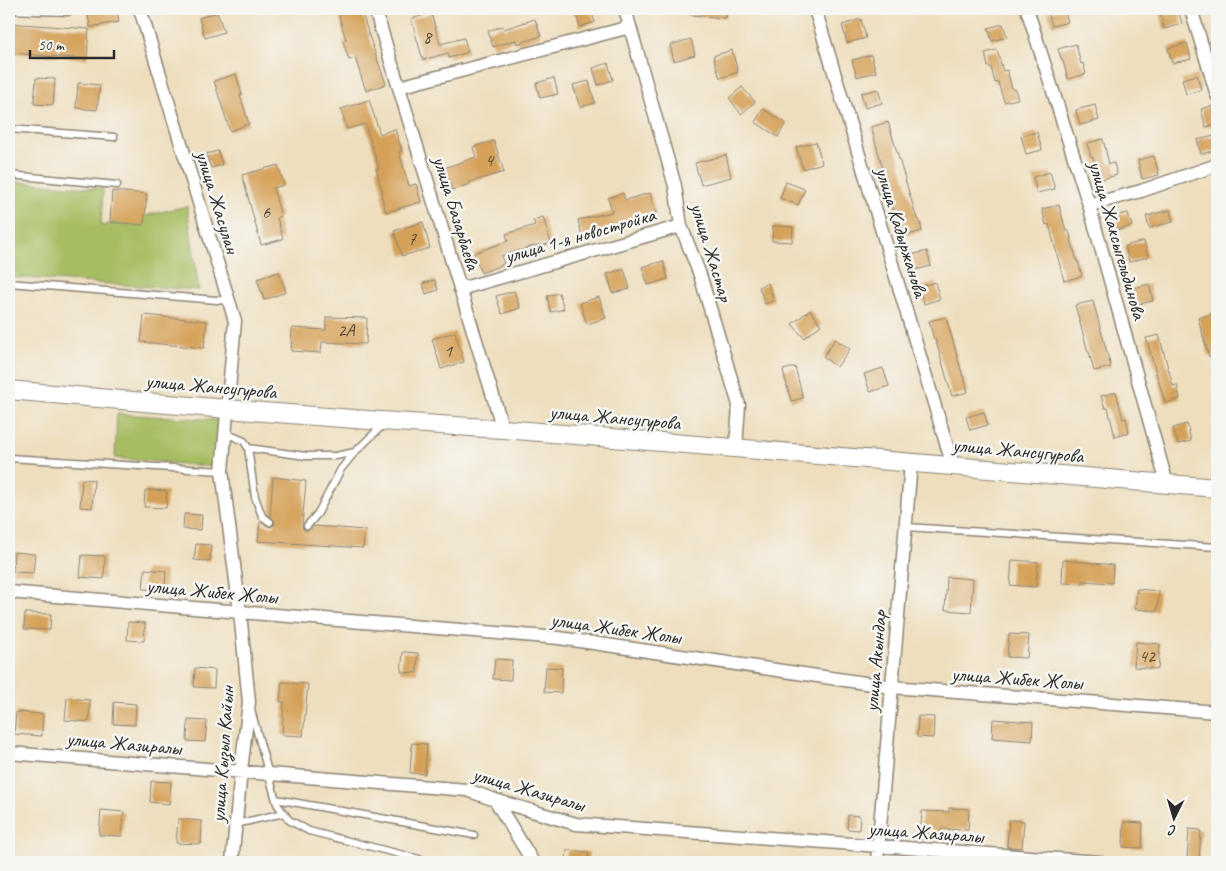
<svg xmlns="http://www.w3.org/2000/svg" width="1226" height="871" font-family="Caveat,sans-serif">
	<style>
		.green { fill: #a7bd62; stroke: #697446 }
		.building { fill: #d5a159 }
		.lines { fill: none; stroke-linecap: round; stroke-linejoin: round }
		.service-casing { stroke: #8c8474; stroke-width: 9 }
		.minor-casing { stroke: #8c8474; stroke-width: 15 }
		.secondary-casing { stroke: #8c8474; stroke-width: 20 }
		.service { stroke: #fff; stroke-width: 6 }
		.minor { stroke: #fff; stroke-width: 12 }
		.secondary { stroke: #fff; stroke-width: 18 }
		.labels { text-anchor: middle; stroke-width: 5; stroke-linejoin: round; paint-order: stroke }
		.number-label { font-size: 18px; fill: #564836 }
		.street-label { font-size: 20px; fill: #2b2b2b; stroke: #f6f6f2 }
	</style>
	<rect width="100%" height="100%" fill="#f6f6f2"/>
	<filter id="ink" filterUnits="userSpaceOnUse"><feTurbulence type="fractalNoise" baseFrequency=".02" numOctaves="2"/><feDisplacementMap in="SourceGraphic" scale="10" xChannelSelector="R" yChannelSelector="G"/><feConvolveMatrix kernelMatrix="1 2 1 2 8 2 1 2 1" color-interpolation-filters="sRGB"/></filter>
	<filter id="wash" filterUnits="userSpaceOnUse"><feTurbulence type="fractalNoise" baseFrequency=".0096" numOctaves="4" result="noise"/><feDisplacementMap in="SourceGraphic" scale="20" xChannelSelector="R" yChannelSelector="G"/><feGaussianBlur stdDeviation="1.12" result="paint"/><feColorMatrix in="noise" values="0 0 0 0 0 0 0 0 0 0 0 0 0 0 0 0 0 1.4 0 .05"/><feComposite in="paint" operator="in"/></filter>
	<g filter="url(#wash)">
		<rect width="100%" height="100%" fill="#eedebd"/>
		<path class="green" d="M9,181l94,8 -2,37 86,-20 12,84 -190,-13z
			M117,414l102,6 -2,47 -102,-9z"/>
		<g id="blocks">
			<path class="building" d="M87,9h30l2,13 -29,5z
				M337,9h24l7,24 18,51 -20,7 -11,-33 -6,2 -6,-19 3,-1z
				M574,9h16l5,13 -15,5z
				M690,9h37l-1,9 -36,-3z
				M1062,9h2l4,13 -16,4 -4,-14z
				M1176,9h2l4,15 -18,5 -4,-16z
				M217,12l7,20 -19,6 -6,-20z
				M431,13l9,31 24,-6 4,14 -19,6 -1,-5 -25,7 -12,-41z
				M535,19l6,17 -24,8 -1,-4 -23,7 -5,-16 15,-5 1,3z
				M861,19l5,19 -19,5 -5,-18z
				M9,23l80,6 -2,30 -78,-6z
				M1003,24l4,13 -15,4 -4,-13z
				M691,39l4,16 -21,6 -4,-16z
				M1187,43l4,16 -19,4 -4,-15z
				M1076,44l5,20 2,-1 3,11 -18,5 -5,-18h-1l-4,-12z
				M732,50l6,22 -18,6 -7,-22z
				M997,50l6,21 4,-1 5,19h3l3,10 -14,3 -6,-20 -3,1 -4,-16h-3l-3,-14z
				M871,55l5,17 -19,5 -5,-17z
				M608,63l5,17 -15,5 -5,-17z
				M236,74l6,21h-2l9,29 -19,7 -16,-50z
				M1197,75l4,15 -15,4 -4,-15z
				M36,78l19,1 -2,26 -19,-1z
				M554,78l4,16 -18,4 -4,-15z
				M589,81l6,22 -15,4 -7,-22z
				M78,83l22,2 -3,25 -21,-2z
				M742,87l13,15 -14,12 -12,-16z
				M878,89l4,14 -17,5 -4,-15z
				M369,100l11,34 15,-5 7,22 -3,1 10,34 7,-2 5,18 -35,10 -5,-18 2,-1 -7,-24 3,-1 -14,-44 -18,5 -6,-20z
				M1095,105l4,15 -19,5 -4,-15z
				M1212,106l5,18 -11,3 -5,-18z
				M763,109l23,14 -8,14 -23,-15z
				M888,122l29,97h2l3,12 -17,5 -7,-25 -4,1 -5,-19h1l-19,-66z
				M1037,132l5,18 -16,4 -5,-18z
				M1214,136l3,14 -16,4 -4,-14z
				M1103,139l6,25 5,-1 3,12 -18,5 -6,-23h-2l-4,-14z
				M494,141l10,31 -34,10v2l-18,6 -8,-22 32,-11 -3,-10z
				M816,142l6,21 -19,6 -7,-22z
				M218,151l4,14 -11,3 -5,-14z
				M726,155l5,22 -30,8 -6,-22z
				M1154,156l5,19 -17,4 -4,-19z
				M278,165l6,20 -11,3 8,28 -4,2 6,21 -22,6 -19,-70z
				M1050,172l5,17 -18,4 -4,-16z
				M786,182l19,7 -7,16 -18,-7z
				M112,191l35,3 -3,31 -34,-3z
				M623,193l2,7 25,-7 6,21 -24,7 1,3 -16,5v-2l-35,9 -4,-16 34,-8 -4,-14z
				M1059,205l7,26h3l8,31 1,-1 4,15 -18,5 -15,-57 -3,1 -4,-16z
				M1170,210l3,12 -24,6 -3,-12z
				M1128,213l4,13 -18,5 -4,-14z
				M543,217l8,26 -10,3v-2l-40,12 3,8 -23,9 -7,-20 34,-12 -2,-7 29,-9 -2,-5z
				M423,222l7,26 -28,8 -8,-25z
				M773,226l20,1 -1,15 -20,-1z
				M1144,241l4,16 -19,5 -4,-16z
				M927,251l4,15 -16,4 -4,-15z
				M663,261l5,18 -20,6 -6,-18z
				M624,269l6,20 -17,4 -6,-19z
				M279,272l7,20 -22,8 -7,-21z
				M435,280l3,10 -12,4 -3,-11z
				M935,282l5,17 -16,5 -5,-17z
				M768,283l6,17 -9,4 -6,-17z
				M1149,284l4,17 -19,4 -4,-16z
				M514,291l6,17 -18,6 -6,-18z
				M559,293l5,16 -13,3 -4,-16z
				M599,297l7,21 -19,6 -7,-21z
				M1093,301l18,66 -17,4 -5,-19h-1l-13,-47z
				M810,310l11,15 -17,13 -12,-14z
				M1217,312v42l-8,3 -11,-39z
				M144,315l63,6 -3,27 -63,-6z
				M326,317l41,1 -1,26 -44,-2 -1,11 -30,-2 1,-23 34,2z
				M946,317l17,60h1l4,15 -16,4 -17,-58 -1,1 -5,-18z
				M455,332l9,30 -23,7 -9,-30z
				M1159,335l14,51 4,-1 3,14 -15,4 -19,-65z
				M835,339l15,10 -13,18 -14,-10z
				M795,367l8,31 -12,3 -8,-31z
				M883,368l6,18 -19,6 -6,-18z
				M1116,392l7,27 3,-1 3,15 -14,4 -7,-29h-3l-4,-12z
				M984,412l4,13 -18,5 -4,-13z
				M1187,424l4,17 -13,3 -5,-16z
				M273,477l33,4 -4,45 2,4h5l5,-4 51,4 -2,18 -105,-7 2,-19 10,5 4,-2 1,-2 -1,-3 -4,-4z
				M82,479l12,1 -2,28 -12,-1z
				M145,490l22,1 -1,17 -22,-1z
				M184,514l18,1 -1,15 -18,-1z
				M196,544l15,1 -1,16 -16,-1z
				M14,552l21,2 -2,19 -20,-1z
				M82,555l23,1 -1,23 -24,-2z
				M1012,560l26,2 -2,25 -26,-2z
				M1063,560l50,5 -1,18 -29,-2v3l-21,-1z
				M145,569l21,2 -1,19 -22,-1z
				M947,577l26,2 -2,33 -26,-2z
				M1137,589l22,2 -2,20 -22,-2z
				M25,613l26,1 -1,16 -26,-1z
				M128,622l17,1 -1,18 -17,-1z
				M1009,634l20,1 -2,23 -20,-1z
				M1136,642l24,2 -2,25 -24,-2z
				M403,652l15,1 -1,20 -16,-1z
				M495,659l17,1 -1,20 -18,-1z
				M546,667l16,1 -1,25 -17,-1z
				M195,668l20,2 -1,18 -20,-1z
				M282,682l26,2 -5,52 -21,-1 2,-33h-4z
				M67,698l23,2 -1,22 -24,-2z
				M114,702l22,2 -1,21 -22,-1z
				M16,712l27,2 -1,22 -28,-2z
				M918,716l16,1 -1,21 -16,-1z
				M993,719l40,3 -1,19 -40,-3z
				M188,720l19,1 -2,21 -18,-1z
				M412,743l15,1 -2,30 -15,-1z
				M151,781l20,1 -2,22 -19,-2z
				M949,808l20,1 -1,21 -27,-1v11l-21,-1 2,-28 27,1z
				M101,810l23,2 -2,24 -23,-1z
				M848,815l12,1 -1,14 -12,-1z
				M178,819l24,2 -1,23 -25,-1z
				M1009,820l15,1 -2,27 -15,-1z
				M1124,822l19,1 -1,25 -19,-1z
				M1189,829l12,1 -2,32h-12z
				M567,850l22,2 -1,10h-22z"/>
		</g>
	</g>
	<g filter="url(#ink)">
		<use href="#blocks" fill-opacity="0" stroke="#8c8474" stroke-width="1"/>
		<g class="lines">
			<defs>
				<path id="service" d="M9,10l59,2v-3
					M9,129l105,8
					M9,175l108,10
					M9,283l220,18
					M225,433l19,8 4,7 7,49 7,19 8,6
					M248,448l58,8h30l19,-4
					M9,458l213,13
					M307,526l11,-13 23,-44 14,-17 29,-28
					M906,527l311,20
					M251,710l26,94 12,16 20,11 122,31
					M276,799l198,36
					M236,824l48,-11"/>
				<path id="minor" d="M140,9l95,312 -13,150 18,141 9,90 -8,69 -9,91
					M375,9l128,420
					M625,9l50,177 6,40 19,49 39,130 -3,43
					M815,9l138,457
					M1027,9l62,196 78,279
					M1191,9l26,86
					M399,87l231,-60
					M1089,205l52,-14 76,-26
					M460,289l221,-63
					M9,592l231,20 319,26 333,49 325,25
					M9,753l458,37 28,10 81,24 523,38
					M495,800l38,62
					M877,862l34,-399"/>
				<path id="secondary" d="M9,390c164,15 329,29 494,39l714,59"/>
			</defs>
			<use href="#service" class="service-casing"/>
			<use href="#minor" class="minor-casing"/>
			<use href="#secondary" class="secondary-casing"/>
			<use href="#service" class="service"/>
			<use href="#minor" class="minor"/>
			<use href="#secondary" class="secondary"/>
		</g>
	</g>
	<g class="labels">
		<g class="number-label">
			<text x="427" y="43">8</text>
			<text x="489" y="166">4</text>
			<text x="266" y="218">6</text>
			<text x="412" y="245">7</text>
			<text x="346" y="336">2А</text>
			<text x="448" y="357">1</text>
			<text x="1147" y="662">42</text>
		</g>
		<g class="street-label">
			<text transform="translate(218 202) rotate(73)" y="7">улица Жасулан</text>
			<text transform="translate(457 213) rotate(73)" y="7">улица Базарбаева</text>
			<text transform="translate(902 232) rotate(73)" y="7">улица Кадыржанова</text>
			<text transform="translate(580 235) rotate(-16)" y="7">улица 1-я новостройка</text>
			<text transform="translate(1118 240) rotate(74)" y="7">улица Жаксыгельдинова</text>
			<text transform="translate(712 252) rotate(73)" y="7">улица Жастар</text>
			<text transform="translate(211 386) rotate(5)" y="7">улица Жансугурова</text>
			<text transform="translate(615 417) rotate(5)" y="7">улица Жансугурова</text>
			<text transform="translate(1018 450) rotate(5)" y="7">улица Жансугурова</text>
			<text transform="translate(212 591) rotate(5)" y="7">улица Жибек Жолы</text>
			<text transform="translate(616 628) rotate(8)" y="7">улица Жибек Жолы</text>
			<text transform="translate(875 661) rotate(-85)" y="7">улица Акындар</text>
			<text transform="translate(1017 678) rotate(4)" y="7">улица Жибек Жолы</text>
			<text transform="translate(124 743) rotate(5)" y="7">улица Жазиралы</text>
			<text transform="translate(222 754) rotate(-86)" y="7">улица Кызыл Кайын</text>
			<text transform="translate(529 789) rotate(16)" y="7">улица Жазиралы</text>
			<text transform="translate(926 832) rotate(4)" y="7">улица Жазиралы</text>
		</g>
	</g>
	<rect width="1226" height="871" fill="none" stroke="#f6f6f2" stroke-width="30"/>
	<g transform="translate(1174 818) rotate(185)" stroke="#f6f6f2" stroke-width="4" paint-order="stroke">
	<path d="M0-4L9 19L0 12L-9 19Z" fill="#2b2b2b"/>
	<text y="-8" font-size="14" font-weight="bold" text-anchor="middle" fill="#2b2b2b">С</text>
	</g>
	<path d="M30 50v8h84v-8" fill="none" stroke="#2b2b2b" stroke-width="2.5"/>
	<text x="38" y="50" font-size="15" fill="#2b2b2b" stroke="#f6f6f2" stroke-width="4" paint-order="stroke">50 m</text>
</svg>
